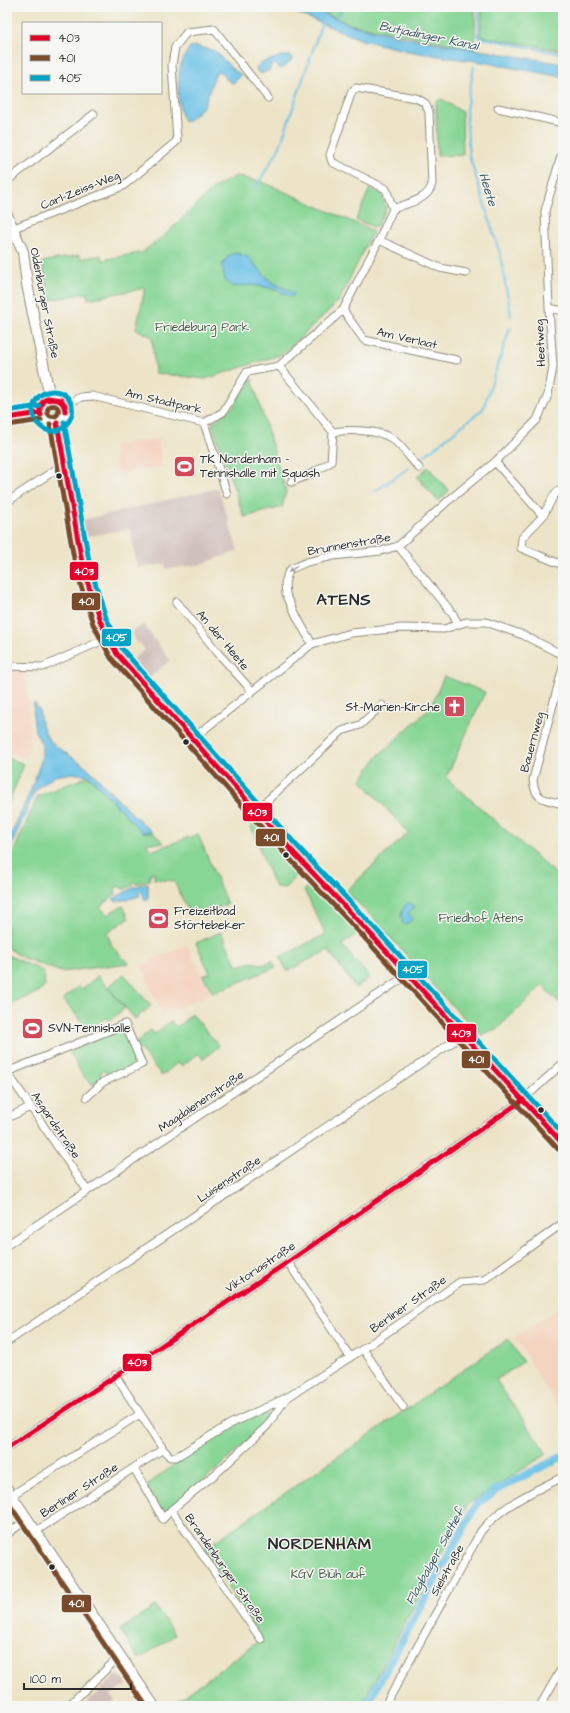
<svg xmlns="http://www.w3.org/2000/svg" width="570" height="1713" font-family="'Architects Daughter',sans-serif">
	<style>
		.built { fill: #f4d3bf }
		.industrial { fill: #d0c0bb }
		.green { fill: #88d695; stroke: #5a8060; fill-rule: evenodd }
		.water { fill: #6ac1e7; stroke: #4a7689 }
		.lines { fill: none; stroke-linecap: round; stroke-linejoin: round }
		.stream { stroke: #6ac1e7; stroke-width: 2 }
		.canal { stroke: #6ac1e7; stroke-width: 8 }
		.street-casing { stroke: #8c887a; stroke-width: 9 }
		.secondary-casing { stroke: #8c887a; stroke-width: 12 }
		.street { stroke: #fff; stroke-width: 7 }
		.secondary { stroke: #fff; stroke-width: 10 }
		.bus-1-casing { stroke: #f6f6f2; stroke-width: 8 }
		.bus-2-casing { stroke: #f6f6f2; stroke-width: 8 }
		.bus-3-casing { stroke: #f6f6f2; stroke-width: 8 }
		.bus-1 { stroke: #e4002b; stroke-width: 5 }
		.bus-2 { stroke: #7a4b2a; stroke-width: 5 }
		.bus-3 { stroke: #02a3c6; stroke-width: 5 }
		.oneway { fill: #a0a0a0 }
		.bus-dot { fill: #2b2b2b; stroke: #f6f6f2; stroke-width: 1.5 }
		.labels { text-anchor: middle; stroke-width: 3; stroke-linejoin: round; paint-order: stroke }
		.street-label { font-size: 12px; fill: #2b2b2b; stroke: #f6f6f2 }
		.park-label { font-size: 12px; fill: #475e4b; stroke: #f6f6f2 }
		.poi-label { font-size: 12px; fill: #2b2b2b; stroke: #f6f6f2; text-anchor: start }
		.water-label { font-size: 13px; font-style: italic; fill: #3e5863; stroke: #f6f6f2 }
		.district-label { font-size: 16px; font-weight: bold; letter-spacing: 1px; fill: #2b2b2b; stroke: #f6f6f2 }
		.line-badge { stroke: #f6f6f2; stroke-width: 1.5 }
		.badge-label { font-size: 11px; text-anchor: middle; font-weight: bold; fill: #fff }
	</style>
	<rect width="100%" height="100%" fill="#f6f6f2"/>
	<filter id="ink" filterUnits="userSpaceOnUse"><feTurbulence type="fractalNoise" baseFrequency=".025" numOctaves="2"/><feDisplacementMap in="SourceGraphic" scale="8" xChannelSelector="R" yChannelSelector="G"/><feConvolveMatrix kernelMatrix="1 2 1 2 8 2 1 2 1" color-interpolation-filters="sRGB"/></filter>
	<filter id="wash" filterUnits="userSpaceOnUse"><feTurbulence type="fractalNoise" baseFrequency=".012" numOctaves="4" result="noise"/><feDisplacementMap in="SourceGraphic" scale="16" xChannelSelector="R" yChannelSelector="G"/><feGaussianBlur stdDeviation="0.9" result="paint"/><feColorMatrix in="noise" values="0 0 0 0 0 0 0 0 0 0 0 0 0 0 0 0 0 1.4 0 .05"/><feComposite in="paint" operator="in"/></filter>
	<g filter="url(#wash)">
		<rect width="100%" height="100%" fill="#ede4c8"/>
		<path class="built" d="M158,439l4,28 -45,6 -4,-28z
			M26,670l5,67 -5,21 -19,-6v-81z
			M187,945l24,49 -49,20 -21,-49z
			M563,1304v111l-48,-77z"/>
		<path class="industrial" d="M218,488l20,63 -40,14 -32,4 -1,-5 -28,4 -7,-39 -48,8 -3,-16z
			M143,624l27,36 -22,19 -15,-20 12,-9 -5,-7 -2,1 -7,-12z
			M118,1674l10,10 -18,11 5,6 -8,5h-24z"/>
		<path class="green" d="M312,7h29l-4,11z
			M343,7h132v42l-126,-25 -11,-5z
			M482,7h81v44l-83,-15z
			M442,99l20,13 1,43 -26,1 -1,-54z
			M236,176l29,7 108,48 -34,70 -56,53 -78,25 -50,-6 -3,-36 -16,-8 9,-41 -57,11 -1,-6 -37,7 -8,-38 38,-7 1,4 20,-4 1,5 37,-7 1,1 25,-19 49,-47zM248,257l23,25 22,11 -1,3 -27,-10 -17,-2z
			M370,188l12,6 4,15 -10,19 -20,-8z
			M252,379l34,112 -4,16 -38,10 -32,-93 22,-18 11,-23z
			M44 411a8 8 0 1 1 16 0a8 8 0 1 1-16 0Z
			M428,467l21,24 -11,10 -21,-24z
			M444,676l41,16 -39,86 117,102v126l-21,-20 -44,42 -17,7 -42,-43 -65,-73 -28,-28 62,-58 -47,-53 17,-24 53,-49z
			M7,758l17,6 -17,43z
			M89,776l53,56h10l12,11h-18l5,8 47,-17 29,70 -16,6 -23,1 -14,-30 -20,-2 1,-6h-5v7l-14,4 -1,-2 -3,1 1,2 -9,4 -7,-3 -2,4 1,4 -16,13 8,8 6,-5 9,-4 6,12 -22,15 5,13 17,17 -68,9 -40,-15 -14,-10v-81l31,-70z
			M255,814l45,57 -15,17 -9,-1 -3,-4 -25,-64z
			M314,883l47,48 -19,14 28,32 -14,11 -28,-38 -41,21 -7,-14 46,-23 -22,-44z
			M221,932l16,34 16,-4 10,3 9,-4 4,6 -63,26 -10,-17 7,-3 -14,-30z
			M7,955l36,16 2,15 -7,6 -31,14z
			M124,974l27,32 -16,13 -27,-32z
			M98,976l27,32 -16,13 -4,-3 -16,13 -26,-32 16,-13 3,3z
			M192,1014l27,32 -16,13 -5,-6 -16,13 -4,-4 -16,14 -27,-33 16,-13 4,4 16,-13 6,6z
			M125,1027l15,36 -33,13 -2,-6 -5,3 2,5 -10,6 -10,-9 1,-2 -1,1 -13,-23z
			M508,1339l15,23 -27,18 51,74 -79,50 -107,202h-190l90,-67 -57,-90z
			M264,1413l4,2 -2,7 -48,47 -52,42 -6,-2 -13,-21 1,-4c30,-21 81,-64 116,-71z
			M155,1606l20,29 -36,24 -19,-29z"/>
		<path class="water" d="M282,7h27l42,18 57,13 155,26v13l-87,-16 -31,-4 -37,-6 -46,-11z
			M195,46l20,5 19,19 8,5 -9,8 -6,-3 -8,-9 -3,1 -12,34 -17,16 -3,-1c-7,-12 -7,-44 -3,-57 2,-6 6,-12 9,-17z
			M282,56h9l1,4 -11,9 -6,-5 -4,1 -1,5 -7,3h-5l-2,-5 5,-5z
			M236,253l12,4 23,25 23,11 -2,4c-19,-10 -37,-14 -59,-10l-8,-7 -3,-15 7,-10z
			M34,703l5,6 2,14 6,14 10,10 30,20 32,34 33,31h-10l-8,-8 -45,-48 -17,-3 -17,3 -16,11 -5,6 -27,63v-13l24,-53 11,-32v-13l-7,-14 -2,-15z
			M148,883v16l-3,2 -3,-10 -3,1 1,4c-8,3 -16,3 -24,6l-3,-3 21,-12z
			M409,902l6,5 -7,6 5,5 -7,7 -3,-2c-4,-9 -1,-14 6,-21z"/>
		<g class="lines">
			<path class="stream" d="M479,7l-1,30 85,17
				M337,21l5,-14
				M474,67l-8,42 3,46 31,99 11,62
				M255,188l24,-39 43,-126
				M424,456l59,-47 27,-81
				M375,491l34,-23"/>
			<path class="canal" d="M366,1706l111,-202 19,-14 67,-34"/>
		</g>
	</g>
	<g filter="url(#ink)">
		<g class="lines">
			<defs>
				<path id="street" d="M498,108l65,15
					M7,181l87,-67
					M14,228l109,-42 54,-45 -5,-76 3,-18 12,-15 27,-3 54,69
					M379,240l61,28 26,5
					M549,308l14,3
					M343,310l21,30 93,20
					M279,366l54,66 -2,30 -20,12 -20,8
					M64,405l17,-8 11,-1 112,27 19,-11 24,-40 32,-6 64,-56 36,-70 14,-31c14,-6 36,-9 39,-25l-3,-72 -4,-9 -9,-5 -60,-10 -4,3 -22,64 2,7 54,27 7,20
					M204,423l23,71
					M333,432c14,-3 46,-2 58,6 8,4 21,23 28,30
					M495,462l48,54
					M7,502l57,-38
					M7,545v1
					M398,546l55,68 5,10
					M563,565l-42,-17 1,-10 21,-22 10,-19 5,-6h5
					M177,602l41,51 34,38
					M312,644l-13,-23 -13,-27 -1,-11 3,-10 3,-4 16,-7 26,-6 48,-5 17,-5 50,-45 47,-39 42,-42 11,-25 5,-28 -4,-59 -4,-97 18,-62
					M7,666l36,1 65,-29
					M563,667l-30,113c2,21 12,19 30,24
					M192,739l120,-95 39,-11 51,-5 42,1 22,-7h20l37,13 40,20
					M257,810l85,-79 18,-6 22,-20
					M7,1118l23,-11
					M87,1190l-80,-118 118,-48 17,40 -39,18 -16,15
					M7,1245l400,-270
					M288,1262l62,95
					M7,1342l456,-307
					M363,1349l40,58
					M115,1375l48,74
					M7,1448l281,-186 235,-162 40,-37
					M134,1468l29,51 8,-9 48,-39 48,-45 20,-29
					M12,1495l128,-81
					M171,1510l90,129
					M36,1531l127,-82 7,8h6l54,-33 58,-27 75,-48 97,-67 24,-2 79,-57
					M7,1534l21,-15
					M68,1706l52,-50
					M385,1706l96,-175c23,-27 51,-39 82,-54
					M540,1706l23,-40"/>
				<path id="secondary" d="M7,215l16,37 4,32 23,114
					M39 411a13 13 0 1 1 26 0a13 13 0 1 1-26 0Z
					M7,418l33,-5
					M57,423l26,145 10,35 7,18 17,33 35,41 59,64 81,92 73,77 198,216
					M7,1489l147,217"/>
			</defs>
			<use href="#street" class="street-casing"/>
			<use href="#secondary" class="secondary-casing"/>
			<use href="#street" class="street"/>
			<use href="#secondary" class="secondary"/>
			<defs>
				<path id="bus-1" d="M41,415c-3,-8 0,-13 7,-17l13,2 4,5v6
					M41,415l-1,-7 5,-8c10,-2 19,-1 20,11
					M7,418l33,-5
					M57,423l26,145 17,53 17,33 175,197 73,77 198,216
					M7,1448l281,-186 235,-162"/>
				<path id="bus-2" d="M47.5 411a5.5 5.5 0 1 1 11 0a5.5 5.5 0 1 1-11 0Z
					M50,424l26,146 17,54 18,34 176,198 73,77 198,216
					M8,425l33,-5
					M7,1501l139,205"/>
				<path id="bus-3" d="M7,411l32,-5
					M34,418c-7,-25 24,-37 36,-17 8,13 -5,32 -20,30 -6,-1 -9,-4 -13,-8
					M64,422l26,144 16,52 17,32 174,196 73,77 193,211"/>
			</defs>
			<use href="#bus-1" class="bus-1-casing"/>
			<use href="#bus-2" class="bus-2-casing"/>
			<use href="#bus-3" class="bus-3-casing"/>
			<use href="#bus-1" class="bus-1"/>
			<use href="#bus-2" class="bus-2"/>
			<use href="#bus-3" class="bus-3"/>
		</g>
		<defs><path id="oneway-solid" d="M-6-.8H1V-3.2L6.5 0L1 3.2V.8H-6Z"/></defs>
		<use class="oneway" href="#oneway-solid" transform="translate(293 569) rotate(144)"/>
	</g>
	<defs>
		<symbol id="stadium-square" viewBox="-11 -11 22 22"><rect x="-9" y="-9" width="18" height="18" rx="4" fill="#d1495b" stroke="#f6f6f2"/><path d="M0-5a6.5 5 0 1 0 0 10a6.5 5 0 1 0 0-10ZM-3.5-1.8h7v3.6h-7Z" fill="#fff"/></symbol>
		<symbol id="church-square" viewBox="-11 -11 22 22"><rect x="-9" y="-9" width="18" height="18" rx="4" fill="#d1495b" stroke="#f6f6f2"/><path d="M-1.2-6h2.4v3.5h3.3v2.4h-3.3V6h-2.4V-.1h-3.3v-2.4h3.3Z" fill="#fff"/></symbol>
	</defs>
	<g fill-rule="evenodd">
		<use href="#stadium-square" x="172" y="454" width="25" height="25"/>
		<use href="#church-square" x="442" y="694" width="25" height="25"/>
		<use href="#stadium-square" x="146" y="906" width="25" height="25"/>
		<use href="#stadium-square" x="20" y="1016" width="25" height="25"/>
	</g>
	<g class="bus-dot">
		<circle cx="59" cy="476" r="3.5"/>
		<circle cx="186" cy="742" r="3.5"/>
		<circle cx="286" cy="855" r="3.5"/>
		<circle cx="541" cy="1110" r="3.5"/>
		<circle cx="52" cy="1567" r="3.5"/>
	</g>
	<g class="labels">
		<g class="street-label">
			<text transform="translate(80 190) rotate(-22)" y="4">Carl-Zeiss-Weg</text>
			<text transform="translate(45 303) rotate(79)" y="4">Oldenburger Straße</text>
			<text transform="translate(407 338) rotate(13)" y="4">Am Verlaat</text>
			<text transform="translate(540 343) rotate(-93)" y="4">Heetweg</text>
			<text transform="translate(164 401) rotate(13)" y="4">Am Stadtpark</text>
			<text transform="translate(349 544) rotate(-10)" y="4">Brunnenstraße</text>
			<text transform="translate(223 640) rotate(50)" y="4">An der Heete</text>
			<text transform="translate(532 742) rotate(-75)" y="4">Bauernweg</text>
			<text transform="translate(201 1101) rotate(-34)" y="4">Magdalenenstraße</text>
			<text transform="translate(56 1125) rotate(56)" y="4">Asgardstraße</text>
			<text transform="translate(229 1179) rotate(-34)" y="4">Luisenstraße</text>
			<text transform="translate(260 1267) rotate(-34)" y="4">Viktoriastraße</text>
			<text transform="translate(408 1304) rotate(-35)" y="4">Berliner Straße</text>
			<text transform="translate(79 1490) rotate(-33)" y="4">Berliner Straße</text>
			<text transform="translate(225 1568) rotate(55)" y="4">Brandenburger Straße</text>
			<text transform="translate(447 1570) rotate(-61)" y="4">Sielstraße</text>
		</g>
		<g class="park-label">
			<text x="202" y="331">Friedeburg Park</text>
			<text x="481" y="922">Friedhof Atens</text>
			<text x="328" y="1578">KGV Blüh auf</text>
		</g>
		<g class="poi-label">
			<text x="200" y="463">TK Nordenham -<tspan x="200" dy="14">Tennishalle mit Squash</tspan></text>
			<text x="440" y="711" text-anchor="end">St.-Marien-Kirche</text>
			<text x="174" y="915">Freizeitbad<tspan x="174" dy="14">Störtebeker</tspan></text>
			<text x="48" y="1032">SVN-Tennishalle</text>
		</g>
		<g class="water-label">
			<text transform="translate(429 35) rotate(12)" y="5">Butjadinger Kanal</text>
			<text transform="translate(489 189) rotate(72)" y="5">Heete</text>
			<text transform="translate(434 1556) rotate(-61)" y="5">Flagbalger Sieltief</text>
		</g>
		<g class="district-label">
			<text x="344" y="605">ATENS</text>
			<text x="320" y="1549">NORDENHAM</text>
		</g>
	</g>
	<g class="line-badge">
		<rect x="69" y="561" width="30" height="20" rx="4" fill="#e4002b"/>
		<rect x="71" y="592" width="30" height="19" rx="4" fill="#7a4b2a"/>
		<rect x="101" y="628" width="31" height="19" rx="4" fill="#02a3c6"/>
		<rect x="242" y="802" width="31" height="20" rx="4" fill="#e4002b"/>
		<rect x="255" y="828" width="31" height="19" rx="4" fill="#7a4b2a"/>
		<rect x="397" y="960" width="31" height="19" rx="4" fill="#02a3c6"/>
		<rect x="446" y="1023" width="31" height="20" rx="4" fill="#e4002b"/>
		<rect x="461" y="1050" width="30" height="19" rx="4" fill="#7a4b2a"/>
		<rect x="122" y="1353" width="30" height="19" rx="4" fill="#e4002b"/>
		<rect x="61" y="1594" width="31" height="19" rx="4" fill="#7a4b2a"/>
	</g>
	<g class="badge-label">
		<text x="84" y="575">403</text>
		<text x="86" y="605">401</text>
		<text x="116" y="641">405</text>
		<text x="257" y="816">403</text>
		<text x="271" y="841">401</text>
		<text x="413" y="973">405</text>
		<text x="461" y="1037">403</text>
		<text x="476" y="1063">401</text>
		<text x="137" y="1366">403</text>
		<text x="76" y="1607">401</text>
	</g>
	<rect width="570" height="1713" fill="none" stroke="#f6f6f2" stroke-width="24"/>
	<rect x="22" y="22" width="140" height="72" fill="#f6f6f2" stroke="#a5a5a2"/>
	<rect x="30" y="35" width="20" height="6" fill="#e4002b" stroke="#a5a5a2"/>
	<text x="58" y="42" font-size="12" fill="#2b2b2b">403</text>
	<rect x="30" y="55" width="20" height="6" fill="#7a4b2a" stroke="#a5a5a2"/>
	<text x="58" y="62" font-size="12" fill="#2b2b2b">401</text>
	<rect x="30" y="75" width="20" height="6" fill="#02a3c6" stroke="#a5a5a2"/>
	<text x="58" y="82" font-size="12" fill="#2b2b2b">405</text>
	<path d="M24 1683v6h107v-6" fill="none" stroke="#2b2b2b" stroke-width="2"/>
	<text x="30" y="1683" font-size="12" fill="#2b2b2b" stroke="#f6f6f2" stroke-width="3" paint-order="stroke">100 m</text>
</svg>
